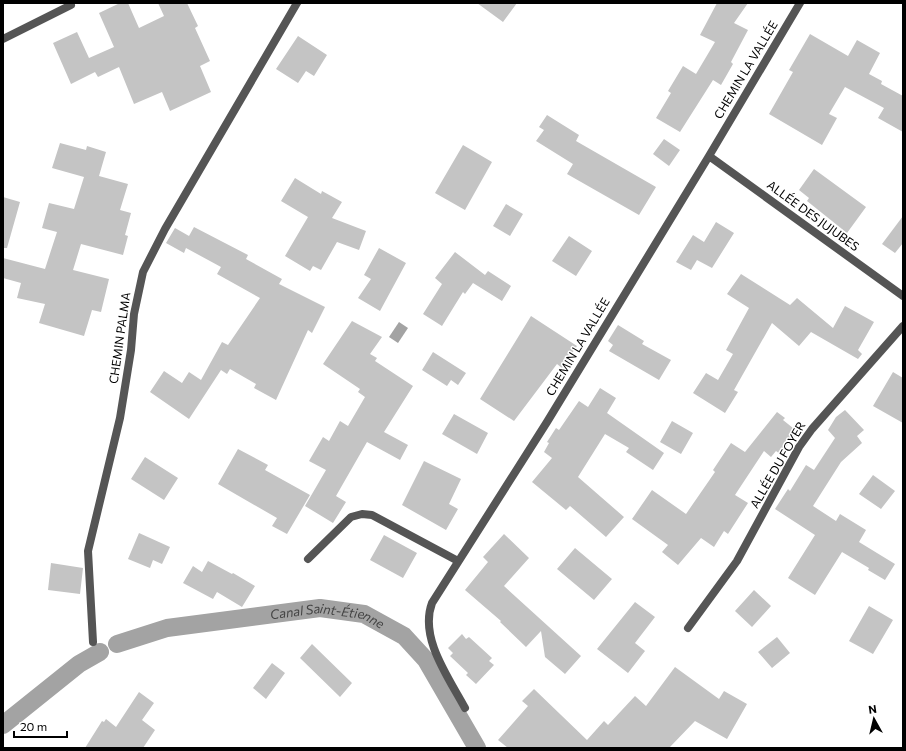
<svg xmlns="http://www.w3.org/2000/svg" width="906" height="751" font-family="Commissioner,sans-serif">
	<style>
		.water { fill: #a3a3a3 }
		.lines { fill: none; stroke-linecap: round; stroke-linejoin: round }
		.canal { stroke: #a3a3a3; stroke-width: 18 }
		.building { fill: #c4c4c4 }
		.street { stroke: #555; stroke-width: 8 }
		.labels { text-anchor: middle; stroke-width: 3; stroke-linejoin: round; paint-order: stroke }
		.street-label { font-size: 12px; fill: #000; stroke: #fff }
		.water-label { font-size: 13px; font-style: italic; fill: #444; stroke: #fff }
	</style>
	<rect width="100%" height="100%" fill="#fff"/>
	<path class="water" d="M399,322l9,6 -10,15 -9,-6z"/>
	<g class="lines">
		<g class="canal">
			<path id="s1" d="M117,644l50,-16 153,-20 44,6 40,22 22,24 51,88"/>
			<path d="M3,725l76,-61 21,-12"/>
		</g>
	</g>
	<path class="building" d="M120,3h8l11,25 25,-12 -6,-13h29l11,23 -3,2 15,33 -10,5 11,26 -41,19 -8,-19 -28,12 -15,-37 -21,10 -3,-5 -24,12 -18,-41 24,-11 12,26 25,-11 -15,-34z
		M477,3h40l-14,19z
		M717,3h31l-14,20 14,7 -17,32 2,2 -12,21 -8,-5 -33,52 -24,-14 15,-25 -3,-2 15,-25 13,8 19,-32 -15,-7z
		M810,34l38,22 9,-16 23,13 -11,21 13,7 -1,3 22,12v36l-25,-14 6,-10 -39,-21 -16,27 8,4 -15,27 -53,-31 24,-42 -4,-2z
		M298,36l29,19 -13,21 -8,-5 -8,12 -22,-14z
		M547,115l32,20 -3,6 80,46 -17,28 -72,-41 6,-10 -37,-23 8,-11 -5,-3z
		M664,139l16,11 -11,16 -16,-12z
		M60,143l26,7 1,-4 19,6 -7,24 29,8 -8,26 11,3 -6,22 3,1 -5,19 -42,-11 -8,26 36,9 -8,33 -9,-2 -8,26 -45,-13 6,-19 -28,-6 4,-15 -18,-5v-20l42,11 12,-37 -15,-4 7,-25 25,6 10,-32 -32,-9z
		M463,145l29,17 -27,48 -30,-17z
		M814,169l52,38 -19,26 -40,-32 2,-3 -10,-8z
		M295,178l26,16 1,-3 20,11 -10,16 34,13 -7,19 -22,-8 -16,28 -8,-4 -3,5 -25,-15 23,-39 -27,-16z
		M3,197l17,5 -13,46h-4z
		M506,204l17,10 -13,22 -17,-10z
		M903,216v27l-8,10 -13,-9z
		M716,222l18,11 -22,35 -15,-8 -6,10 -15,-8 17,-27 11,7z
		M194,227l54,28 -2,4 36,20 -3,5 46,23 -13,26 -4,-3 -32,70 -22,-12 2,-4 -26,-15 -3,5 -6,-4 -32,49 -39,-27 14,-21 18,12 7,-11 12,8 21,-38 6,3 32,-47 -43,-24 4,-7 -35,-19 -2,5 -18,-10 9,-15 14,8z
		M569,236l23,15 -16,25 -24,-15z
		M379,248l27,15 -26,48 -22,-13 13,-19 -7,-4z
		M455,252l30,23 3,-4 23,15 -9,15 -29,-18 -8,11 -2,-2 -21,34 -19,-12 19,-30 -7,-6z
		M741,274l49,31 7,-7 36,30 12,-22 29,16 -16,28 4,4 -4,5 -47,-27 -12,14 -27,-23 -38,67 4,2 -13,21 -32,-20 13,-20 12,7 15,-26 -7,-4 23,-42 -22,-14z
		M531,316l46,30 -15,22 -5,-4 -43,57 -34,-22z
		M352,321l30,16 -12,17 7,4 -2,3 38,25 -29,46 24,13 -8,15 -33,-18 -31,54 10,6 -13,21 -28,-17 21,-36 -17,-9 14,-24 6,4 11,-20 8,5 17,-29 -7,-5 2,-3 -37,-25z
		M618,325l26,16 -2,3 29,16 -12,20 -50,-29 4,-6 -5,-4z
		M433,352l33,21 -8,12 -7,-5 -4,6 -25,-16z
		M893,372l10,6v45l-30,-17z
		M600,388l16,10 -9,15 57,40 -11,17 -27,-18 3,-4 -24,-14 -27,43 46,40 -18,20 -36,-31 -4,4 -34,-28 20,-24 -8,-6 5,-9 -2,-1 9,-14 3,2 20,-29 9,6z
		M845,410l19,20 -7,6 5,7 -21,19 -28,44 23,15 4,-7 26,16 -7,12 36,22 -10,16 -17,-10 1,-2 -27,-16 -27,43 -27,-17 27,-43 -40,-26 13,-20 2,2 16,-26 8,5 21,-32 -7,-8 8,-13z
		M777,412l8,6 -2,2 15,12 -18,22 -4,-3 -5,6 -7,-6 -29,44 13,8 -20,31 -4,-3 -10,16 -13,-9 -23,27 -16,-13 6,-7 -36,-26 20,-29 34,24 29,-42 -2,-2 18,-27 14,9z
		M454,414l34,19 -11,21 -35,-20z
		M672,421l21,12 -12,21 -21,-12z
		M238,449l30,16 -3,5 45,25 -23,39 -15,-8 5,-8 -59,-34z
		M145,457l33,21 -14,22 -33,-21z
		M424,461l37,18 -12,25 9,5 -12,21 -44,-25z
		M873,475l22,16 -14,18 -22,-15z
		M139,533l31,14 -8,17 -9,-4 -3,8 -22,-9z
		M504,534l25,24 -25,28 77,70 -16,18 -20,-17 -4,-26 -15,16 -26,-25 1,-1 -36,-31 23,-28 -5,-5z
		M384,535l33,18 -14,25 -33,-18z
		M575,548l37,31 -18,21 -37,-31z
		M208,561l24,13 1,-1 22,13 -13,21 -25,-15 -4,7 -30,-16 10,-17 9,6z
		M51,563l32,5 -3,26 -32,-4z
		M754,590l17,16 -19,21 -17,-16z
		M635,602l20,15 -20,26 10,8 -17,22 -31,-24z
		M869,606l24,14 -20,34 -24,-13z
		M462,634l4,5 3,-2 23,21 -3,3 5,4 -18,19 -10,-9 2,-2 -18,-17 3,-3 -5,-5z
		M777,637l13,16 -18,15 -14,-16z
		M312,644l40,39 -12,14 -40,-39z
		M272,663l13,10 -19,26 -13,-11z
		M675,667l44,32 5,-8 23,13 -20,35 -32,-18 -26,27h-161l-10,-8 30,-34 -6,-5 12,-12 53,51 17,-19 4,4 27,-29 11,10z
		M139,692l15,11 -12,17 13,10 -12,18h-58l17,-27 2,1 2,-3 10,8z"/>
	<g class="lines">
		<path class="street" d="M3,39l68,-34 -1,-2
			M709,156l194,140
			M308,559l43,-42 11,-3 10,1 86,46
			M688,628l49,-67 62,-114 13,-18 91,-103
			M93,642l-5,-91 32,-133 11,-68 3,-36 9,-42 22,-43 132,-226
			M465,708c-16,-30 -46,-70 -33,-105l115,-181 162,-266 91,-153"/>
	</g>
	<g class="labels">
		<g class="street-label">
			<text transform="translate(746 70) rotate(-59)" y="4">CHEMIN LA VALLÉE</text>
			<text transform="translate(813 216) rotate(36)" y="4">ALLÉE DES JUJUBES</text>
			<text transform="translate(120 338) rotate(-82)" y="4">CHEMIN PALMA</text>
			<text transform="translate(578 347) rotate(-59)" y="4">CHEMIN LA VALLÉE</text>
			<text transform="translate(778 465) rotate(-60)" y="4">ALLÉE DU FOYER</text>
		</g>
		<g class="water-label">
			<text dy="5" stroke="none"><textPath href="#s1" startOffset="215">Canal Saint-Étienne</textPath></text>
		</g>
	</g>
	<rect width="906" height="751" fill="none" stroke="#000000" stroke-width="8"/>
	<g transform="translate(874 719) rotate(352)" stroke="#ffffff" stroke-width="3" paint-order="stroke">
	<path d="M0-3L7 15L0 10L-7 15Z" fill="#000000"/>
	<text y="-6" font-size="11" font-weight="bold" text-anchor="middle" fill="#000000">N</text>
	</g>
	<path d="M14 731v6h53v-6" fill="none" stroke="#000000" stroke-width="2"/>
	<text x="20" y="731" font-size="12" fill="#000000" stroke="#ffffff" stroke-width="3" paint-order="stroke">20 m</text>
</svg>
